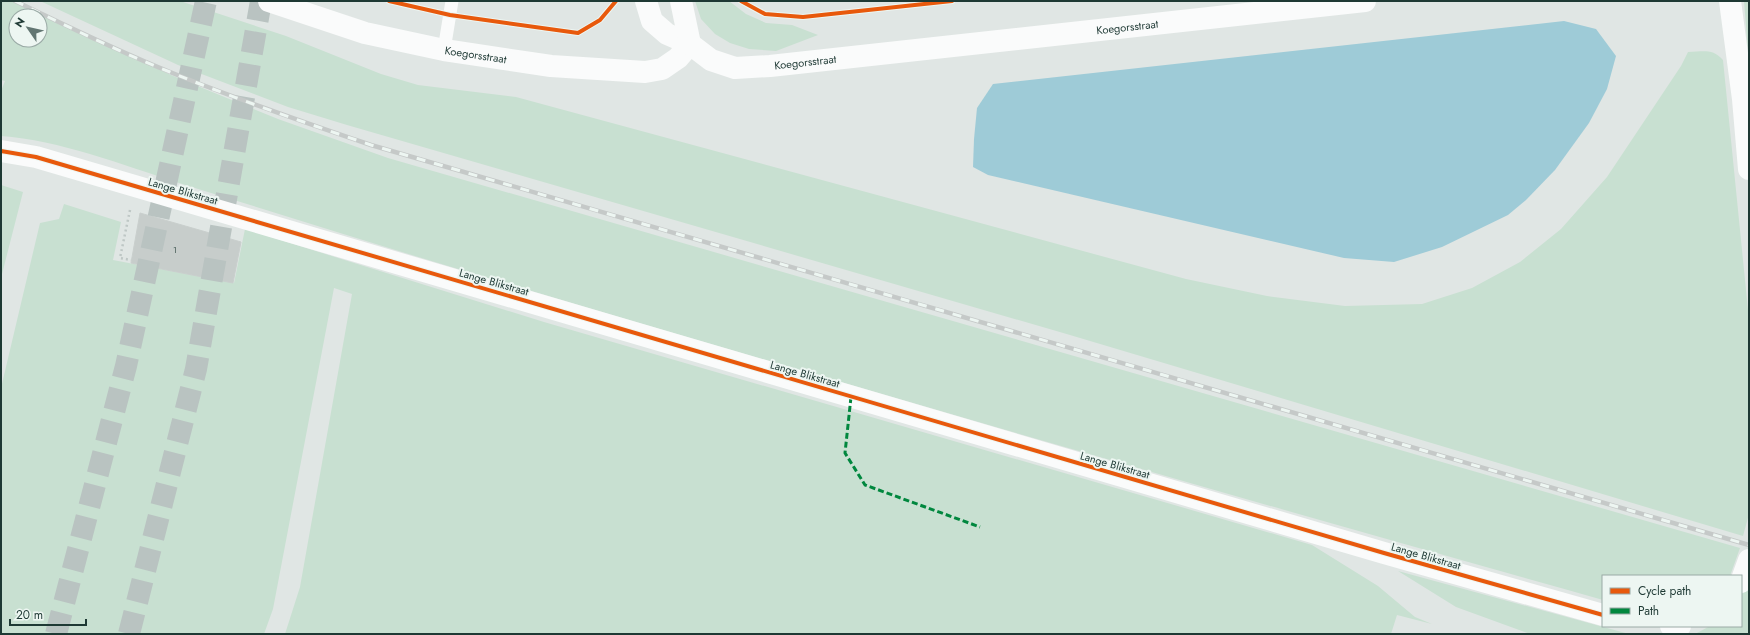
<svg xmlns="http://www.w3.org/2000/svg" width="1750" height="635" font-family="Jost,sans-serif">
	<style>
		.green { fill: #c8e0d1; fill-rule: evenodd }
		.water { fill: #9ecbd7 }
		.building { fill: #c7cdcb; stroke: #c9cfcd }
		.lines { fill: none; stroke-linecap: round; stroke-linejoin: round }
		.trunk-tunnel { stroke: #b9c3c1; stroke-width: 22; stroke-dasharray: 22 11; stroke-linecap: butt }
		.path { stroke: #bec7c5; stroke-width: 2.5; stroke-dasharray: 2 3; stroke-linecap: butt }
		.service { stroke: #fafbfb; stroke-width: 13 }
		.minor { stroke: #fafbfb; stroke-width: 22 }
		.tertiary { stroke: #fafbfb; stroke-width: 22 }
		.rail-casing { stroke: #c5c9c8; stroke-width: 4.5 }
		.rail { stroke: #edf6f2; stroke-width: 3; stroke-dasharray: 9; stroke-linecap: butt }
		.quiet { stroke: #00873e; stroke-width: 3; stroke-dasharray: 6 3; stroke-linecap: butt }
		.cycleway-casing { stroke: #edf6f2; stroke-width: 6 }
		.cycleway { stroke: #e8590c; stroke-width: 4 }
		.labels { text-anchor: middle; stroke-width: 4; stroke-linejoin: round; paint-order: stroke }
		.number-label { font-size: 9px; fill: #495f5a }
		.street-label { font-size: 11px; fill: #1e3934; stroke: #edf6f2 }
	</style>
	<rect width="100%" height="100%" fill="#e0e6e4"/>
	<path class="green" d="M1,1h15l155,74 107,44 110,39 1352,390 -10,28h-127v24c-371,-104 -742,-211 -1112,-321 -104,-31 -208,-64 -312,-96 -56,-18 -120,-43 -178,-47v-45l4,-10 -4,-1zM16,16h24v24h-24z
		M40,1h140l106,35 95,38 37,11 98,12 670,182 81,17 78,10 77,-2 50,-16 48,-26 41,-33 46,-52 74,-111 7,-14c15,0 24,-4 35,8l26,260v194l-6,22 -673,-201 -723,-210 -59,-18 -110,-42z
		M695,1h34l17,13 20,9 26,2 26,10 -42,16 -27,-2 -19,-6 -15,-9 -14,-15z
		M1744,1h5v63z
		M1,185l22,7 -22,86z
		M64,204l57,18 -8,38 121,23 11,-54 299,93 768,223 66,41 37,31 17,7 -35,-9 -6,19h-1106l15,-47 52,-293 -18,-6 -61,321 -9,25h-263v-246l39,-165 19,-4z
		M1398,571l231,63h-99l-74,-27z
		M1749,580v54h-54l15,-8h31v-30z"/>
	<path class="water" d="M1564,21l32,8 20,27 -9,33 -18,34 -34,47 -29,30 -18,15 -66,32 -48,15 -50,-4 -356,-83 -15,-8 1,-28 3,-31 16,-24z"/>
	<path class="building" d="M140,213l101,29 -8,41 -102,-20z"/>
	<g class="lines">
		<path class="trunk-tunnel" d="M56,634l70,-268 80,-365
			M129,634l67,-265 65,-368"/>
		<path class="path" d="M130,210l-10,48 11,2"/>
		<path class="service" d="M444,50l8,-49"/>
		<g class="minor">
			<path id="s1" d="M269,1l96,32 79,17 107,16 94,6 17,-3 16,-11 12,-14"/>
			<path d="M1730,1l13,98 6,70"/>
			<path d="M1,151l35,6 1348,396 219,62"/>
			<path d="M1741,582l8,-22"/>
			<path d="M1671,626h9"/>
		</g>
		<g class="tertiary">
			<path id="s2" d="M646,1l6,20 15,13 23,10 21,16 24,8 35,-2 595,-65"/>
			<path d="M681,1l9,43"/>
		</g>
		<defs>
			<path id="rail" d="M15,1c52,25 102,50 155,71 66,27 133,50 201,73l1378,400"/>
		</defs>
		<use href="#rail" class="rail-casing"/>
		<use href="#rail" class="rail"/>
		<path class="quiet" d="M851,397l-6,56 20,32 115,42"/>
		<defs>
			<path id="cycleway" d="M389,1l61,14 128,18 22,-13 16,-19
				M741,1l24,13 38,3 149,-16
				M1,151l35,6 1348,396 219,62"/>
		</defs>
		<use href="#cycleway" class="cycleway-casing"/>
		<use href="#cycleway" class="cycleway"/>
	</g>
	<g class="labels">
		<g class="number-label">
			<text x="175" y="253">1</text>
		</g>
		<g class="street-label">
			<text dy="4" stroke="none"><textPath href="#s2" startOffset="512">Koegorsstraat</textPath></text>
			<text dy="4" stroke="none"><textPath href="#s1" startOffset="214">Koegorsstraat</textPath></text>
			<text dy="4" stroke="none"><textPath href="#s2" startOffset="188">Koegorsstraat</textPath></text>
			<text transform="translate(183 191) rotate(16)" y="4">Lange Blikstraat</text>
			<text transform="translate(494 282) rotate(16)" y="4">Lange Blikstraat</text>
			<text transform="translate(805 374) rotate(16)" y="4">Lange Blikstraat</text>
			<text transform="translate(1115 465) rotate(16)" y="4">Lange Blikstraat</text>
			<text transform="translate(1426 556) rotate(16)" y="4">Lange Blikstraat</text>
		</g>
	</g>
	<rect width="1750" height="635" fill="none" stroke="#1e3934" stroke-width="4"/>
	<rect x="1602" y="575" width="140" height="52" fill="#edf6f2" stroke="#9aaaa6"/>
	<rect x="1610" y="588" width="20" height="6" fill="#e8590c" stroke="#9aaaa6"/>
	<text x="1638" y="595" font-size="12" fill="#1e3934">Cycle path</text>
	<rect x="1610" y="608" width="20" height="6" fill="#00873e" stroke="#9aaaa6"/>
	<text x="1638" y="615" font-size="12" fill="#1e3934">Path</text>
	<g transform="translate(28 28) rotate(304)"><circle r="19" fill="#edf6f2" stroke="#9aaaa6"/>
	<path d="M0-3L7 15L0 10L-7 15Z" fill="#627672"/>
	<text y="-6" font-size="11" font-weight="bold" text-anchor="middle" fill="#1e3934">N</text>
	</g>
	<path d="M10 619v6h76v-6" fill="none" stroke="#1e3934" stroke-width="2"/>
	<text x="16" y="619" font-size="12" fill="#1e3934" stroke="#edf6f2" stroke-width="3" paint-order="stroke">20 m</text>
</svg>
